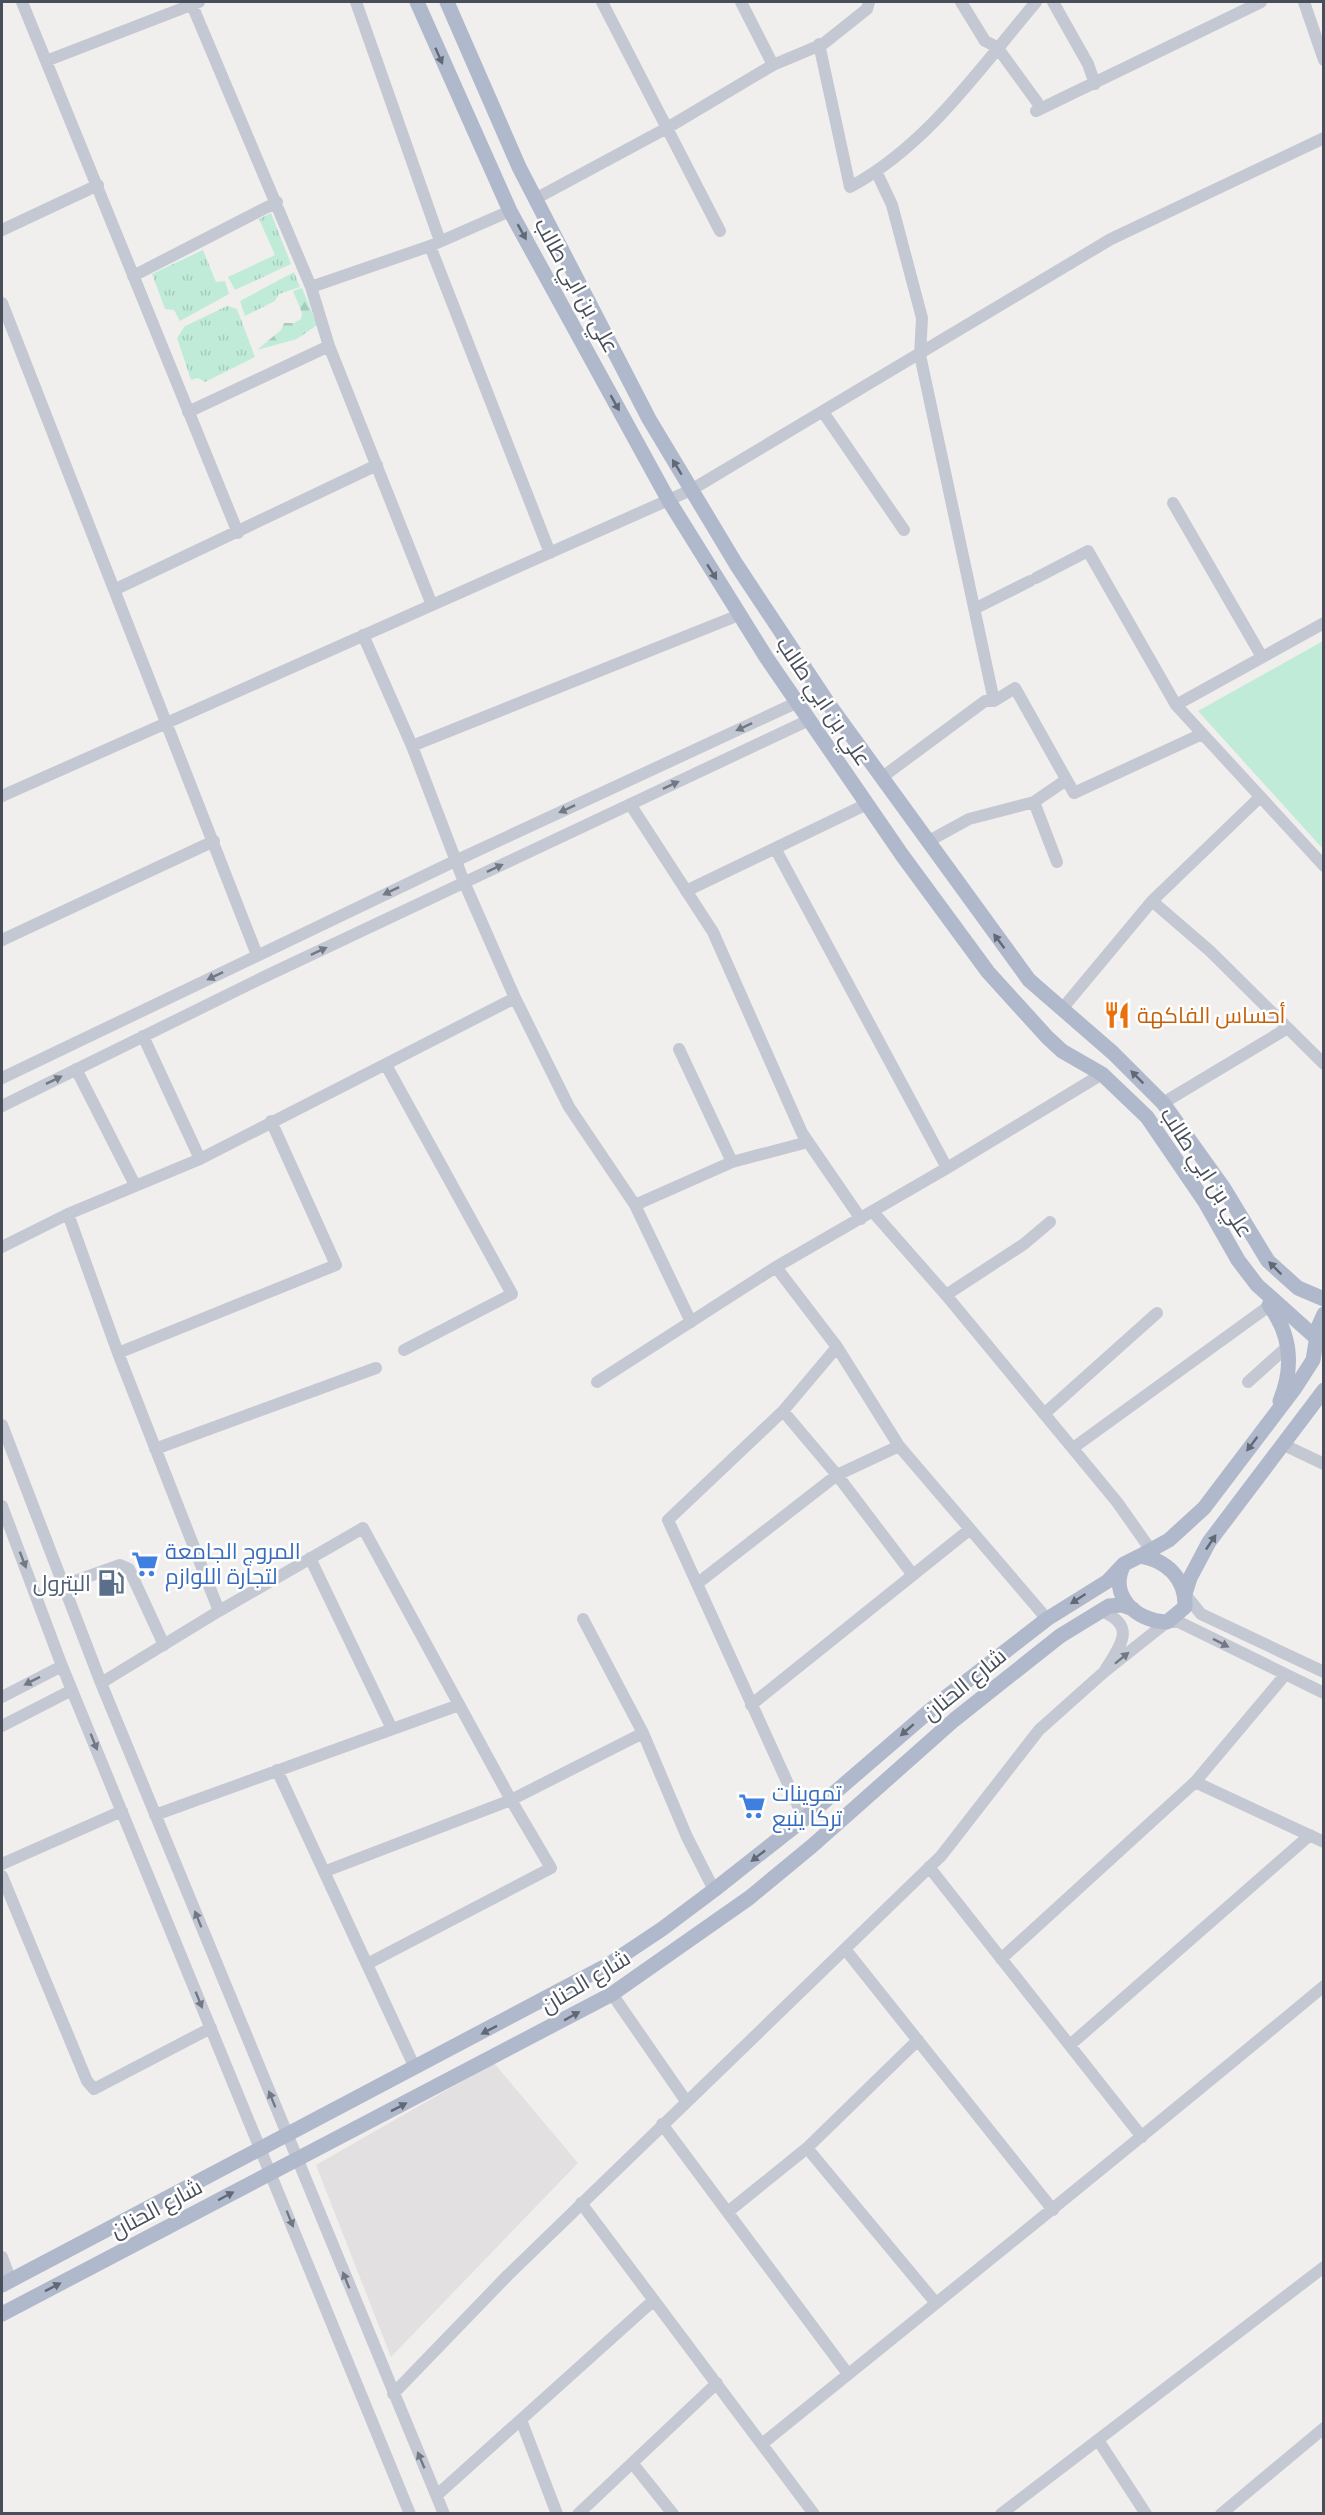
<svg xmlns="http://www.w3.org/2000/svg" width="1325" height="2515" font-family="Signika,Cairo,sans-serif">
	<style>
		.education { fill: #e2e0e0 }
		.grass { fill: url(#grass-tufts) }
		.forest { fill: url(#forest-firs) }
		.park { fill: #c0ebd9 }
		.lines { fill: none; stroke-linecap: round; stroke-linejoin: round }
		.minor { stroke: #c3c8d2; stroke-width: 12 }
		.major { stroke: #b0b9cb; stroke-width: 15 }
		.oneway { fill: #626976 }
		.oneway2 { fill: #737984 }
		.labels { text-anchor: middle; stroke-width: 5; stroke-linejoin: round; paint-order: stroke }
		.street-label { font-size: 22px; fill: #484e5a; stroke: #fff }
		.food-label { font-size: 22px; fill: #c56008; stroke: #fff; text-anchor: start }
		.shop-label { font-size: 22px; fill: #366cbe; stroke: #fff; text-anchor: start }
		.service-label { font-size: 22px; fill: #4e5e75; stroke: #fff; text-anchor: end }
	</style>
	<defs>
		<pattern id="grass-tufts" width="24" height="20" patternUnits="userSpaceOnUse" patternTransform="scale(1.5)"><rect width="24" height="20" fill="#c0ebd9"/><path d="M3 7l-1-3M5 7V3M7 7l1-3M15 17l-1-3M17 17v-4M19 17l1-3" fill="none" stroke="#a6cbbc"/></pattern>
		<pattern id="forest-firs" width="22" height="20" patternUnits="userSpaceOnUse" patternTransform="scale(1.5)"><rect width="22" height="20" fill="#c0ebd9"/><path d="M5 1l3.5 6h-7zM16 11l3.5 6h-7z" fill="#a6cbbc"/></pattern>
	</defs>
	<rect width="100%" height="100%" fill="#f1efee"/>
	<path class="education" d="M494,2063l84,100 -187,194 -75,-192z"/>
	<path class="grass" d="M271,213l20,51 -56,26 -7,-13 47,-22 -16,-36z
		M203,250l13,32 9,-1 4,13 -49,27 -6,-11 -9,-1 -13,-35z
		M294,272l6,15 -21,7 -4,7 -30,15 -5,-15z
		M227,306l10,3 18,48 -50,25 -7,-4 -7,2 -14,-42 8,-12z"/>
	<path class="forest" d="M302,288l15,37 -20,14 -40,11 24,-20 3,-7h10l7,-4 1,-6 -9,-22z"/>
	<path class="park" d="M1323,641v208l-125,-138z"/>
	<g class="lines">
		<path class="minor" d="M22,2l216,531
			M356,2l84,239
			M602,2l118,229
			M741,2l32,63
			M961,2l24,39 12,6 40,55
			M1053,2l35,62 7,20
			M1304,2l20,58
			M192,5l119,282 18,59 103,259
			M819,44l31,143c78,-42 130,-119 186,-185
			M46,61l153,-59
			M1036,111l225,-109
			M877,173l15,32 30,113 -2,37 74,346
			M535,199l132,-71 106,-63 50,-21 44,-35 2,-7
			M2,230l96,-45
			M430,246l120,307
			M133,276l144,-74
			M311,287l119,-41 80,-35
			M2,303l255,652
			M188,412l141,-66
			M823,412l81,118
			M1173,503l89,154
			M1036,578l52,-27 88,154 148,161
			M116,589l261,-124
			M976,608l54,-27
			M363,635l49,111 52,136 51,116 54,109 66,98 56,117
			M1176,705l148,-82
			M412,746l327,-131
			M881,778l104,-77h9l21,-13 59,105 128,-59
			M2,796l689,-306 420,-251 213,-101
			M1034,802l23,60
			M630,804l83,128 89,201 59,86
			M927,842l42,-23 65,-17 32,-22
			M775,848l172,320
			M686,891l181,-87
			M1152,901l58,50 114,113
			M2,940l212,-99
			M1062,1009l90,-108 107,-103
			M143,1036l57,123
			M679,1049l53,113
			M386,1065l126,229 -108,56
			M76,1069l59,116
			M2,1078l453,-217 343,-159
			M1163,1103l123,-74
			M2,1106l264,-130 543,-256
			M635,1205l97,-43 76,-20
			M873,1212l73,83 171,207 36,51
			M68,1214l50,139 101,258 -118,72
			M2,1247l66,-33 132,-55 315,-161
			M776,1267l61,80 62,99 148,173
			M946,1295l78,-51 26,-22
			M118,1353l218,-88 -65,-144
			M597,1382l179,-115 171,-99 155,-94
			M1248,1382l40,-36
			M783,1411l54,64 76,100
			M1044,1414l113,-101
			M2,1425l99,258 343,831
			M1282,1444l42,20
			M1073,1448l196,-142
			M155,1449l221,-81
			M2,1506l60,160 348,848
			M310,1558l82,171
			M698,1583l139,-108 62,-29
			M64,1585l56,-20 9,4 35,76
			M1185,1594l16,20 123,58
			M219,1611l144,-83 148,272 40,68 -182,95
			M1101,1611c38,15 18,36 3,61l63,-50h12l145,71
			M583,1619l60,114 44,104 27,53
			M2,1697l60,-31
			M751,1705l218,-175
			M2,1726l70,-36
			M277,1770l138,298
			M1195,1782l129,60
			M155,1815l304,-110
			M804,1819l-136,-299 115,-109 54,-64
			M2,1864l120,-53
			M929,1867l213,270
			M326,1871l185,-71 132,-67
			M2,1876l85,205 7,8 117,-61
			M845,1949l208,261
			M1001,1959l194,-177 90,-107
			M612,1994l74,107
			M1070,2045l240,-210
			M662,2124l186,250
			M807,2148l128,154
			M581,2203l233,311
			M729,2211l78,-63 111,-108
			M2,2257l9,24
			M393,2394l115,-119 433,-419 98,-126 65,-58
			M521,2420l36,94
			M1098,2440l48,74
			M762,2444c188,-152 376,-303 562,-458
			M633,2464l40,50
			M437,2495l217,-195
			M578,2514l139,-131
			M1001,2514l323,-247
			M1221,2514l103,-86"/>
		<path class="major" d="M417,2l93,209 159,290 97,156 136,198 86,117 59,65 15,14 40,23 45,43 58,85 33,58 19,25 58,52
			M447,2l72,165 130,252 87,145 94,142 199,274 84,73 50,50 60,84 45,74 30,27 26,11
			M1269,1305c22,29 25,62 11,96
			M1317,1344l-2,-10 9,-20
			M1140,1556l29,-16 35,-32 91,-120 18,-28 3,-18
			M1140,1556c27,4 46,23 45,51l-18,15c-32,-1 -59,-27 -43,-58z
			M1185,1594l5,-16 19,-36 115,-152
			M2,2285l606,-320 54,-36 52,-39 90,-71 137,-118 106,-82 61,-38 16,-17
			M2,2314l610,-320 137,-96 63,-52 142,-126 106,-84 49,-30 13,-1 11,4"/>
	</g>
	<defs><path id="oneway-solid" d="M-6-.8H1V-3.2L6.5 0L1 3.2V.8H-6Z" transform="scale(1.5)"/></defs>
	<g class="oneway">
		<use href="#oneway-solid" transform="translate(439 56) rotate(66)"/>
		<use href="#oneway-solid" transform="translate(522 232) rotate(61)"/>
		<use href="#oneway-solid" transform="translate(615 403) rotate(61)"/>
		<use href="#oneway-solid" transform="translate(677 467) rotate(-121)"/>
		<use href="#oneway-solid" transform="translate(712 572) rotate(58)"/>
		<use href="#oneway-solid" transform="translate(999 941) rotate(-127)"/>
		<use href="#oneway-solid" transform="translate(1137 1077) rotate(-135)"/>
		<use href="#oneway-solid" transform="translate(1275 1268) rotate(-135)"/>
		<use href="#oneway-solid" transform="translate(1252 1444) rotate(127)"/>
		<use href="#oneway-solid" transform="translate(1211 1542) rotate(-56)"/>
		<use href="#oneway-solid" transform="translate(1078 1599) rotate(147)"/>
		<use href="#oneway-solid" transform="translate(907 1730) rotate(139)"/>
		<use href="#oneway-solid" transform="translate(758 1856) rotate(142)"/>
		<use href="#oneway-solid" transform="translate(572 2016) rotate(-29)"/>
		<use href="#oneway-solid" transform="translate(489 2030) rotate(153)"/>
		<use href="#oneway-solid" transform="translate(399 2107) rotate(-27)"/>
		<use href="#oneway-solid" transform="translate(226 2196) rotate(-28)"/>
		<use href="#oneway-solid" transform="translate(53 2287) rotate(-27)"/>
	</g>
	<g class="oneway2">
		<use href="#oneway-solid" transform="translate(744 727) rotate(155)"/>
		<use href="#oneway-solid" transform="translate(671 785) rotate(-25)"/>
		<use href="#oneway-solid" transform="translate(567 809) rotate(155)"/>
		<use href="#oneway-solid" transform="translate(495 868) rotate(-25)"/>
		<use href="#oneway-solid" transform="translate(391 891) rotate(154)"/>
		<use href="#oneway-solid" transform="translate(319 951) rotate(-25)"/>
		<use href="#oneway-solid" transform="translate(215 976) rotate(154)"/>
		<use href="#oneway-solid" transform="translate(54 1080) rotate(-26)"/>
		<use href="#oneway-solid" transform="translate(23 1560) rotate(69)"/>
		<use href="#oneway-solid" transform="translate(1221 1643) rotate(27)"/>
		<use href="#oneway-solid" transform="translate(1122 1658) rotate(-39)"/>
		<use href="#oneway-solid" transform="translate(32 1681) rotate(153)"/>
		<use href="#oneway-solid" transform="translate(94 1742) rotate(68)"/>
		<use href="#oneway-solid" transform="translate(198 1919) rotate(-112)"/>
		<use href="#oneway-solid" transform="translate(199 2000) rotate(68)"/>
		<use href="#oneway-solid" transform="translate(272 2099) rotate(-112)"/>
		<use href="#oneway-solid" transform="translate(290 2219) rotate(68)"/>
		<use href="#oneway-solid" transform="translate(346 2280) rotate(-112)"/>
		<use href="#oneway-solid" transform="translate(421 2460) rotate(-113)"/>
	</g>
	<defs>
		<symbol id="restaurant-bare" viewBox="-9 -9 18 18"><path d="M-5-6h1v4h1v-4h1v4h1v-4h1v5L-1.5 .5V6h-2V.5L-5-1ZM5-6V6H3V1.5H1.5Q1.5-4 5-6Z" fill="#e8710a" stroke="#fff" stroke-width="2.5" paint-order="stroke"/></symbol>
		<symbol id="supermarket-bare" viewBox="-9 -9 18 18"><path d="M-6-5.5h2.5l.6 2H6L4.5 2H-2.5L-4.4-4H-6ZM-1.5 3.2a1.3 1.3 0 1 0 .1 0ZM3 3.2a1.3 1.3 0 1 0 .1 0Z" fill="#3f7fe0" stroke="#fff" stroke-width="2.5" paint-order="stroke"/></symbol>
		<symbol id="fuel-bare" viewBox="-9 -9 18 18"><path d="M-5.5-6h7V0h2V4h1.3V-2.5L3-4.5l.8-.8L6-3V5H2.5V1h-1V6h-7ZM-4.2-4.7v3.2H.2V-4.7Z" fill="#5c6f8a" stroke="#fff" stroke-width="2.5" paint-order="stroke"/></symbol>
	</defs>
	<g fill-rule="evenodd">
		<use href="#restaurant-bare" x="1098" y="996" width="38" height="38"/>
		<use href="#supermarket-bare" x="126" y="1545" width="38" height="38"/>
		<use href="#fuel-bare" x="92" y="1564" width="38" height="38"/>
		<use href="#supermarket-bare" x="733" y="1787" width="38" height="38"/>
	</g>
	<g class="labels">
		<g class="street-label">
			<text transform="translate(577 285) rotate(61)" y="8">علي بن ابي طالب</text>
			<text transform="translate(824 701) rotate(56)" y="8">علي بن ابي طالب</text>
			<text transform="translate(1207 1172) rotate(57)" y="8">علي بن ابي طالب</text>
			<text transform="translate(964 1684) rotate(-39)" y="8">شارع الحنان</text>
			<text transform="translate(585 1981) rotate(-31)" y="8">شارع الحنان</text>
			<text transform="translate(156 2208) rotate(-28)" y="8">شارع الحنان</text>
		</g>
		<g class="food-label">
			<text x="1137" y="1023">أحساس الفاكهة</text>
		</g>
		<g class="shop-label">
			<text x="165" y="1559">المروج الجامعة<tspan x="165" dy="25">لتجارة اللوازم</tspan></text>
			<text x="772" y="1801">تموينات<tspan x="772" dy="25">تركا ينبع</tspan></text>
		</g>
		<g class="service-label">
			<text x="91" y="1591">البترول</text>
		</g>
	</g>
	<rect width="1325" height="2515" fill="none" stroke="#484e5a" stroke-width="6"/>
</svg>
